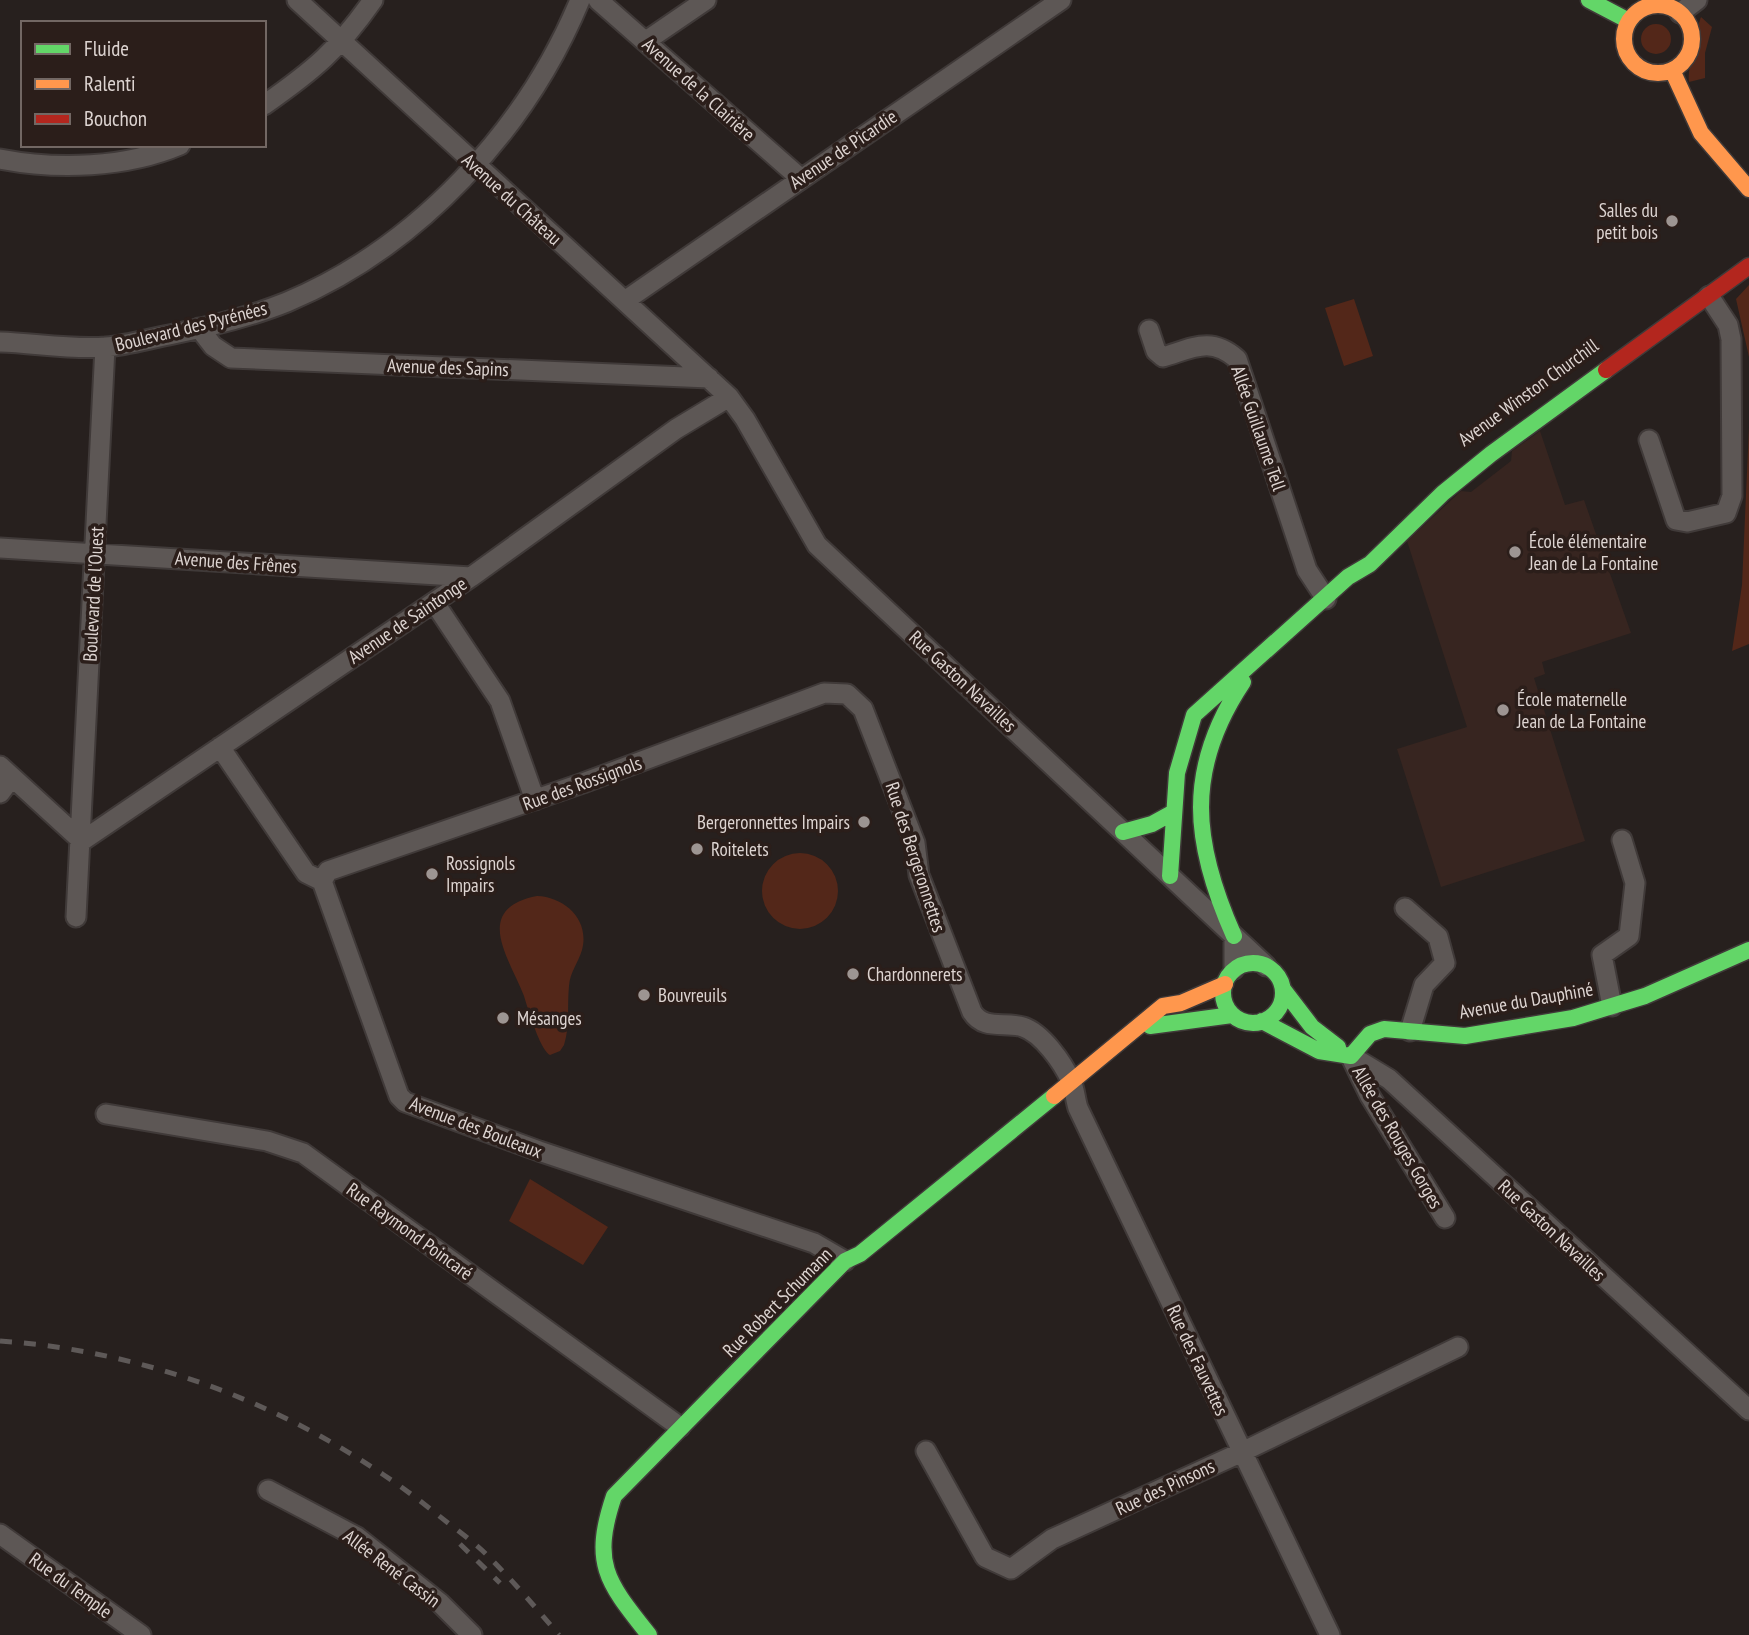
<svg xmlns="http://www.w3.org/2000/svg" width="1749" height="1635" font-family="'PT Sans Narrow',sans-serif">
	<style>
		.built { fill: #372520 }
		.green { fill: #532719 }
		.lines { fill: none; stroke-linecap: round; stroke-linejoin: round }
		.street-casing { stroke: #403a39; stroke-width: 23 }
		.fast-casing { stroke: #403a39; stroke-width: 19 }
		.slow-casing { stroke: #403a39; stroke-width: 19 }
		.jam-casing { stroke: #403a39; stroke-width: 19 }
		.street { stroke: #5d5755; stroke-width: 19 }
		.fast { stroke: #63d668; stroke-width: 16 }
		.slow { stroke: #ff974d; stroke-width: 16 }
		.jam { stroke: #b3261e; stroke-width: 16 }
		.rail { stroke: #5e5958; stroke-width: 5; stroke-dasharray: 12 12; stroke-linecap: butt }
		.poi-dot { fill: #9d9592; stroke: #2b1e1a; stroke-width: 2.5 }
		.labels { text-anchor: middle; stroke-width: 7; stroke-linejoin: round; paint-order: stroke }
		.street-label { font-size: 19px; fill: #ddd4d1; stroke: #2b1e1a }
		.poi-label { font-size: 19px; fill: #ddd4d1; stroke: #2b1e1a; text-anchor: start }
	</style>
	<rect width="100%" height="100%" fill="#27201e"/>
	<path class="built" d="M1540,431l25,74 19,-5 47,133 -89,29 3,12 -11,4 51,163 -144,46 -44,-138 70,-22 -60,-186 54,-50 10,1 40,-31 1,-10z"/>
	<path class="green" d="M1701,17l11,10 -7,26v25l-16,4c-2,-9 8,-55 12,-65z
		M1641 39a15 15 0 1 1 30 0a15 15 0 1 1-30 0Z
		M1749,285v359l-17,7 10,-66 7,-158v-70l-13,-58z
		M1354,299l19,57 -29,10 -19,-58z
		M762 891a38 38 0 1 1 76 0a38 38 0 1 1-76 0Z
		M537,896c28,1 53,24 45,54 -4,13 -12,22 -13,36 -2,20 1,40 -5,59l-4,6 -10,4c-10,-5 -22,-46 -26,-59 -14,-37 -53,-87 13,-100z
		M530,1179l78,48 -25,38 -74,-44z"/>
	<g class="lines">
		<defs>
			<path id="street" d="M297,0l432,397 16,22 72,126 449,421
				M598,0l202,178
				M1680,13l17,-13
				M646,41l60,-41
				M264,105c50,-35 74,-55 109,-105
				M0,159c57,11 126,9 180,-14
				M626,300l435,-300
				M199,328l14,18 18,12 478,20
				M1149,330l7,21 7,6c30,-9 48,-21 74,2l70,211 19,29
				M0,342c34,1 72,8 106,5 21,-2 42,-8 63,-12 39,-8 81,-18 118,-33 131,-55 239,-172 293,-302
				M1649,440l27,80 11,2 39,-9 6,-17 -1,-157 -3,-14 -19,-29
				M0,548l471,29
				M434,602l66,99 35,99
				M220,747l86,126 16,8 77,215 6,6 134,49 275,92 31,18
				M0,766l82,75
				M0,793l12,-16
				M82,841l389,-264 205,-148 53,-32
				M322,881l6,-10 255,-88 241,-90 23,1 16,15 52,134 4,32 53,137c12,19 33,9 51,15 19,6 40,36 48,54 4,8 4,18 7,27l252,527
				M1405,908l33,29 7,26 -21,22 -14,46
				M76,917l29,-570
				M1234,936v33
				M1612,1006l-10,-51 27,-19 6,-53 -13,-43
				M1351,1056l38,23 360,331
				M1351,1057l19,39 75,122
				M106,1114l161,27 36,12 377,274
				M926,1451l59,106 26,12 41,-30 190,-87 216,-105
				M268,1490l89,47 83,66 32,32
				M0,1534l141,101"/>
			<path id="fast" d="M1589,0l40,21
				M1123,832l29,-8 20,-11
				M1170,876l7,-103 17,-58 154,-138 22,-13 73,-71 48,-39 115,-84
				M1234,936c-41,-92 -50,-166 9,-254
				M1223 993a30 30 0 1 1 60 0a30 30 0 1 1-60 0Z
				M1283,989l29,38 26,20
				M1262,1021l57,30 32,5
				M1150,1026l82,-11
				M1351,1056l19,-22 14,-5 81,7 108,-18 72,-22 104,-46
				M649,1635c-42,-53 -58,-71 -35,-139l231,-235 15,-7 194,-158"/>
			<path id="slow" d="M1624 39a34 34 0 1 1 68 0a34 34 0 1 1-68 0Z
				M1672,70l29,63 48,56
				M1054,1096l109,-90 18,-3 44,-19"/>
			<path id="jam" d="M1606,370l143,-104"/>
		</defs>
		<use href="#street" class="street-casing"/>
		<use href="#fast" class="fast-casing"/>
		<use href="#slow" class="slow-casing"/>
		<use href="#jam" class="jam-casing"/>
		<use href="#street" class="street"/>
		<use href="#fast" class="fast"/>
		<use href="#slow" class="slow"/>
		<use href="#jam" class="jam"/>
		<path class="rail" d="M0,1341c160,11 314,74 438,174 16,13 35,26 50,41 25,25 48,52 71,79
			M460,1544l40,39"/>
	</g>
	<g class="poi-dot">
		<circle cx="1672" cy="221" r="7"/>
		<circle cx="1515" cy="552" r="7"/>
		<circle cx="1503" cy="710" r="7"/>
		<circle cx="864" cy="822" r="7"/>
		<circle cx="697" cy="849" r="7"/>
		<circle cx="432" cy="874" r="7"/>
		<circle cx="853" cy="974" r="7"/>
		<circle cx="644" cy="995" r="7"/>
		<circle cx="503" cy="1018" r="7"/>
	</g>
	<g class="labels">
		<g class="street-label">
			<text transform="translate(699 89) rotate(42)" y="7">Avenue de la Clairière</text>
			<text transform="translate(843 149) rotate(-34)" y="7">Avenue de Picardie</text>
			<text transform="translate(512 199) rotate(42)" y="7">Avenue du Château</text>
			<text transform="translate(191 326) rotate(-14)" y="7">Boulevard des Pyrénées</text>
			<text transform="translate(448 367) rotate(2)" y="7">Avenue des Sapins</text>
			<text transform="translate(1528 392) rotate(-36)" y="7">Avenue Winston Churchill</text>
			<text transform="translate(1259 428) rotate(71)" y="7">Allée Guillaume Tell</text>
			<text transform="translate(236 562) rotate(4)" y="7">Avenue des Frênes</text>
			<text transform="translate(93 594) rotate(-87)" y="7">Boulevard de l'Ouest</text>
			<text transform="translate(407 620) rotate(-34)" y="7">Avenue de Saintonge</text>
			<text transform="translate(963 681) rotate(43)" y="7">Rue Gaston Navailles</text>
			<text transform="translate(582 783) rotate(-20)" y="7">Rue des Rossignols</text>
			<text transform="translate(916 857) rotate(72)" y="7">Rue des Bergeronnettes</text>
			<text transform="translate(1526 1000) rotate(-10)" y="7">Avenue du Dauphiné</text>
			<text transform="translate(476 1127) rotate(21)" y="7">Avenue des Bouleaux</text>
			<text transform="translate(1398 1137) rotate(60)" y="7">Allée des Rouges Gorges</text>
			<text transform="translate(1552 1230) rotate(43)" y="7">Rue Gaston Navailles</text>
			<text transform="translate(410 1231) rotate(36)" y="7">Rue Raymond Poincaré</text>
			<text transform="translate(777 1302) rotate(-45)" y="7">Rue Robert Schumann</text>
			<text transform="translate(1198 1360) rotate(65)" y="7">Rue des Fauvettes</text>
			<text transform="translate(1165 1487) rotate(-25)" y="7">Rue des Pinsons</text>
			<text transform="translate(392 1568) rotate(37)" y="7">Allée René Cassin</text>
			<text transform="translate(71 1585) rotate(36)" y="7">Rue du Temple</text>
		</g>
		<g class="poi-label">
			<text x="1658" y="217" text-anchor="end">Salles du<tspan x="1658" dy="22">petit bois</tspan></text>
			<text x="1529" y="548">École élémentaire<tspan x="1529" dy="22">Jean de La Fontaine</tspan></text>
			<text x="1517" y="706">École maternelle<tspan x="1517" dy="22">Jean de La Fontaine</tspan></text>
			<text x="850" y="829" text-anchor="end">Bergeronnettes Impairs</text>
			<text x="711" y="856">Roitelets</text>
			<text x="446" y="870">Rossignols<tspan x="446" dy="22">Impairs</tspan></text>
			<text x="867" y="981">Chardonnerets</text>
			<text x="658" y="1002">Bouvreuils</text>
			<text x="517" y="1025">Mésanges</text>
		</g>
	</g>
	<rect x="21" y="21" width="245" height="126" fill="#2b1e1a" stroke="#726763" stroke-width="2"/>
	<rect x="35" y="44" width="35" height="10" fill="#63d668" stroke="#726763" stroke-width="2"/>
	<text x="84" y="56" font-size="21" fill="#ddd4d1">Fluide</text>
	<rect x="35" y="79" width="35" height="10" fill="#ff974d" stroke="#726763" stroke-width="2"/>
	<text x="84" y="91" font-size="21" fill="#ddd4d1">Ralenti</text>
	<rect x="35" y="114" width="35" height="10" fill="#b3261e" stroke="#726763" stroke-width="2"/>
	<text x="84" y="126" font-size="21" fill="#ddd4d1">Bouchon</text>
</svg>
